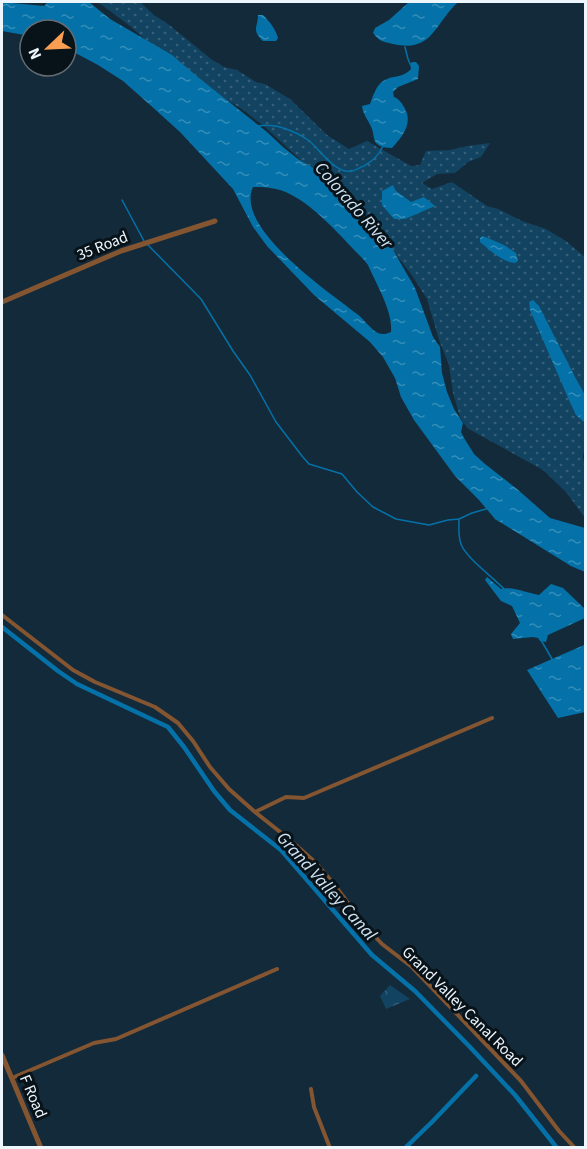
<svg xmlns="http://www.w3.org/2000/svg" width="587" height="1149" font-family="'Source Sans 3',sans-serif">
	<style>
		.grass { fill: url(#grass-dots) }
		.forest { fill: url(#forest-crowns) }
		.water { fill: url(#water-ripples); fill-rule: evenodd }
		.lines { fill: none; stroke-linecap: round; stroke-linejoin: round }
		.stream { stroke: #0472a8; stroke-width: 1.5 }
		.canal { stroke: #0472a8; stroke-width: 4.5 }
		.minor { stroke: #845531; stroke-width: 4 }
		.tertiary { stroke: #845531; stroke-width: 5 }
		.labels { text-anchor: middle; stroke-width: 6; stroke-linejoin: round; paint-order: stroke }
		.street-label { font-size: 16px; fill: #eef6fd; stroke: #081219 }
		.water-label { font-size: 18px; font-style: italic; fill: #d0e4f3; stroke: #081219 }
	</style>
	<defs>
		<pattern id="grass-dots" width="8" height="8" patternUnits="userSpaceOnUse" patternTransform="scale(1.5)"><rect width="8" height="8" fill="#124361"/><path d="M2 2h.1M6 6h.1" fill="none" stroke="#355f79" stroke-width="1.8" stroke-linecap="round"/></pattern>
		<pattern id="forest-crowns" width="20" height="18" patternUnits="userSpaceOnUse" patternTransform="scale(1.5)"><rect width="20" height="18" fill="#124361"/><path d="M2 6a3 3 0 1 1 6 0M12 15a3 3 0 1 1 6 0" fill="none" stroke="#355f79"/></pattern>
		<pattern id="water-ripples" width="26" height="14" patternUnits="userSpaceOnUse" patternTransform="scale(1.5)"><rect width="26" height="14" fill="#0472a8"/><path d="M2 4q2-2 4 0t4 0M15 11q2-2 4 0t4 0" fill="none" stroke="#358eb9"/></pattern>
	</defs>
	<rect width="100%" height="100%" fill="#132a3a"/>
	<path class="grass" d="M98,2h42l14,13 14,9 43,35 13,8 13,3 19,12 9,2 25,15 37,36 22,14 18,-8 44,25 9,-1 6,-14 24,-1 17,-4 23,-3 -9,14 -13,5 -13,11 -18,1 -15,9 10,6 20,-7 35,24 11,3 24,12 24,8 20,12 19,16 1,185 -3,14 3,20 -1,42 -19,-26 -23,-22 -76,-42 -7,-11 -7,-24 -4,-28 -10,-25 -12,-41 -16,-25 -47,-61 -17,-17 -21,-18 -21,-14 -39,-36 -24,-19 -32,-19 -52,-39 -28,-25z"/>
	<path class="forest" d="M390,985l20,14 -24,10 -6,-13z"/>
	<path class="water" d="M2,2l42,4 3,-3v-1h42l21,17 62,36 27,23 68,54 16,15 15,12 17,10 37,34 11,12 13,12 13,16 26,45 18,49 7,10 2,26 5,19 7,17 9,14 -2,9 3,6 10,16 11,10 32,25 33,29 35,10v44l-14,-6 -76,-47 -16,-19 -24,-24 -41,-56 -13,-23 -6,-19 -12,-21 -13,-15 -56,-47 -47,-49 -14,-19 -20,-38 -53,-57 -31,-28 -26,-23 -25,-16 -32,-17v-18h-36v6l-28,-5zM253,187c7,0 16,0 23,2 32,7 65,48 88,71l4,5c8,19 25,46 23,67 -4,2 -9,3 -13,1 -8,-4 -14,-14 -21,-19 -28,-22 -123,-86 -104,-127z
		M409,2h49c-24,22 -25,51 -65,42 -11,-3 -13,-2 -20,-11l2,-5 14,-8z
		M258,15h5c7,7 12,13 15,23l-2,3h-13c-12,-12 -5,-13 -5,-26z
		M412,62h4l3,4 -1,13 -20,8 -5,5 1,5c5,2 7,5 10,10 10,16 -2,30 -12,41 -5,0 -11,-1 -15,-4 -4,-4 -3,-10 -5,-15 -3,-8 -9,-14 -10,-23l8,-2c3,-8 6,-18 13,-23 9,-6 21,-3 28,-12l-1,-5z
		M393,185l3,6 15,11 13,-5 11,9 -30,13h-11l-12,-14v-14z
		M483,236l21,9 12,8 2,8 -3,2c-13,-1 -24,-12 -35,-21v-4z
		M533,300l6,6 36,71 10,18v28l-9,-8 -7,-15 -39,-90 -1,-8z
		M487,577l14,12c11,-3 26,4 38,6l12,-11 12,4 22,21v9l-37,17 -2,7 -6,-1 -2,-3 -5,-1 -20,2 -2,-5 9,-11 -8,-17 -11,-5 -16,-21z
		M584,645l2,2 -1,65 -27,6 -31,-48z"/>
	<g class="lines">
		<path class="stream" d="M405,47l3,12 2,5
			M259,126c16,-3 36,5 49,14 11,8 27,34 43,31 4,0 9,-4 13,-5 9,-5 15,-11 19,-20
			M122,200l22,41
			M148,245l53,54 32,52 17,24 26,47 26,34 7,8 33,10 15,18 16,15 23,12 33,6 19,-5 11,-1 13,-6 14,-4
			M459,520c0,8 -1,16 2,24 5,14 32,33 44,46
			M541,640l11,19"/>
		<path class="canal" d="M2,627l56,44 19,13 91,43 16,20 30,44 16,19 51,40 91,105 43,36 54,55 46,49 42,53
			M405,1148l27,-26 44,-46"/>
		<path class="minor" d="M2,615l71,55 22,12 60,25 23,16 15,18 17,26 19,22 26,23 34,27 27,24 17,20 33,44 16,17 30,23 109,114 38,50 16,17
			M255,812l31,-15 18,1 188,-80
			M12,1078l82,-35 22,-4 161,-70
			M311,1089l3,18 16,41"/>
		<path class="tertiary" d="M2,302l119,-51 94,-30
			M2,1055l39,93"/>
	</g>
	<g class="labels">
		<g class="street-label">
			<text transform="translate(102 245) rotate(-22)" y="6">35 Road</text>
			<text transform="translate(463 1006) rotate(45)" y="6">Grand Valley Canal Road</text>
			<text transform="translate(34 1096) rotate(67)" y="6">F Road</text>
		</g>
		<g class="water-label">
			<text transform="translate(354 205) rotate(49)" y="6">Colorado River</text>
			<text transform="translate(327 886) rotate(48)" y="6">Grand Valley Canal</text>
		</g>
	</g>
	<rect width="587" height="1149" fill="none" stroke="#eef6fd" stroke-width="6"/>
	<g transform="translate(48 48) rotate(247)"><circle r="28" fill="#081219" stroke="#646d74" stroke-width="1.5"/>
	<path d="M0-4.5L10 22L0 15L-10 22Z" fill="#fc9e52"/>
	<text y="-9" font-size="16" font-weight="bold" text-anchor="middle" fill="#eef6fd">N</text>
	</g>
</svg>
